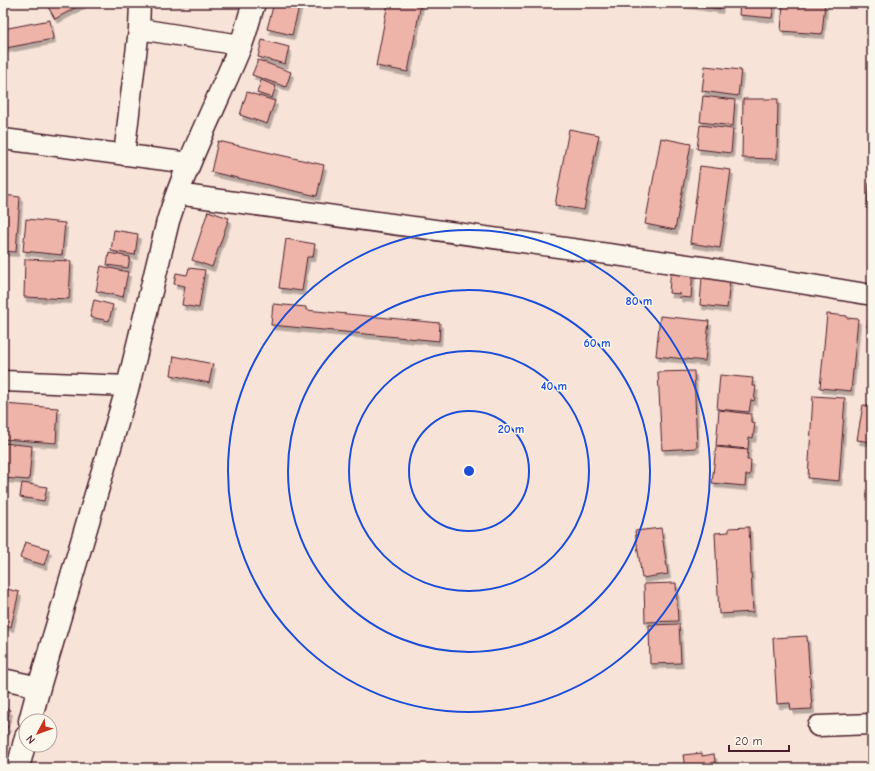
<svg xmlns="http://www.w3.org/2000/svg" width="875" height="771" font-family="'Comic Neue',sans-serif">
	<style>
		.building { fill: #eeb4a9; stroke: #4a1f2b; filter: url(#shadow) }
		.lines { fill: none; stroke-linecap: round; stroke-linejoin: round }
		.street-casing { stroke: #4a1f2b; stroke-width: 23 }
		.secondary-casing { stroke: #4a1f2b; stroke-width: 25 }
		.street { stroke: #fbf7ec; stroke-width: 20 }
		.secondary { stroke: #fbf7ec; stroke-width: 22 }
		.ring { fill: none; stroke: #1d4ed8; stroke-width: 2 }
		.centre { fill: #1d4ed8; stroke: #fbf7ec; stroke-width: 2 }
		.ring-label { font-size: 12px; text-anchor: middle; font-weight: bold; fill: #1d4ed8; stroke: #fbf7ec; stroke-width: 3; stroke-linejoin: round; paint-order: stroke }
	</style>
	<defs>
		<filter id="shadow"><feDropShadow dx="2.5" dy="4.5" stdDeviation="0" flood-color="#0004"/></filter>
	</defs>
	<rect width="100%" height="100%" fill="#f7e3d8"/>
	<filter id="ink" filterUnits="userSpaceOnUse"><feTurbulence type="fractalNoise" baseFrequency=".025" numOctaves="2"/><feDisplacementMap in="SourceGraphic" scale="8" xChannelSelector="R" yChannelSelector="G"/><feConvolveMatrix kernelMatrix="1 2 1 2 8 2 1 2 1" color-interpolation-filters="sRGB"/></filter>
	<g filter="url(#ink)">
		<path class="building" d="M46,3h38l-29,16z
			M274,3h26l-8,32 -25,-6z
			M388,3h33l-13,69 -32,-6z
			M682,3h39l-1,6z
			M740,3h34l-2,15 -33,-3z
			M783,3h42l-3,31 -41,-3z
			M50,20l3,19 -47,9 -3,-19z
			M262,40l27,7 -4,17 -27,-7z
			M258,60l33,12 -5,15 -34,-12z
			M705,66l36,4 -3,26 -36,-5z
			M261,80l15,6 -4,12 -15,-5z
			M247,92l28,9 -8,23 -27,-9z
			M703,96l32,4 -2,26 -33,-4z
			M743,99h35l-1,60 -35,-1z
			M700,125l33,4 -2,24 -34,-4z
			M569,129l30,6 -15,75 -29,-5z
			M661,138l30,6 -16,86 -30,-6z
			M218,141l106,24 -7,31 -106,-24z
			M700,166l31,4 -11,78 -30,-5z
			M869,183h3v27l-5,-1z
			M3,195l17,2 -4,55 -13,-1z
			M208,211l21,7 -17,49 -20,-7z
			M26,219l39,4 -3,32 -39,-4z
			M114,230l24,4 -3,21 -24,-4z
			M286,239l29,5 -2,13h-6l-5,34 -23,-3z
			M109,253l21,4 -2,11 -21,-3z
			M25,259l46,2 -2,38 -45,-2z
			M101,266l27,6 -5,25 -27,-6z
			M671,267l22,1 -2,30 -12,-1 1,-3 -11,-1z
			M189,268l16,2 -6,38 -17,-3 3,-19 -11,-2 2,-11 11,2z
			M702,277l28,3 -3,28 -27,-3z
			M94,300l19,5 -4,16 -19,-4z
			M273,304l33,3v3l134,13 -1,18 -168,-16z
			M870,310l2,1v16h-5z
			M827,314l20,2v2l11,1 -7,72 -31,-3z
			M660,316l49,5 -4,40 -49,-5z
			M174,356l39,8 -4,19 -38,-8z
			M694,371l3,77 -35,2 -4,-78z
			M720,375l33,3 -1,8h4l-2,15 -3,-1 -2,12 -32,-3z
			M813,396l32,2 -6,83 -31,-3z
			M3,404l55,4 -2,35 -53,-4z
			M863,405l9,1v36l-15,-2z
			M719,410l32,4v8l4,1 -2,15 -4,-1 -1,12 -32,-3z
			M3,443l29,3 -3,34 -26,-2z
			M716,447l32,3 -1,10h4l-1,15h-4l-1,11 -33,-3z
			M22,483l25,4 -3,14 -24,-4z
			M749,527l4,85 -34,2 -4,-81 14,-1v-4z
			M661,528l7,46 -26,4 -7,-47z
			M25,542l24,7 -5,16 -24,-7z
			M676,583l2,38 -33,1 -1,-38z
			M3,588l16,4 -8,35 -8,-2z
			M679,624l2,39 -31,1 -1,-39z
			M807,636l5,73 -21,1 -1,-7 -13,1 -4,-66z
			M3,707l7,3 -5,16h3l-5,14z
			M702,753v3l12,-2 2,14h-31l-2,-13z"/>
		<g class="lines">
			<defs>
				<path id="street" d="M139,29l102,16
					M3,139l186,24
					M124,155l15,-126 1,-26
					M177,194l532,74 163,27
					M3,381l125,5
					M3,679l36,8
					M818,726l54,-2"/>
				<path id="secondary" d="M30,721l9,-34 89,-301 40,-165c19,-60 48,-116 72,-174 6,-14 9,-30 14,-44
					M18,768l8,-31"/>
			</defs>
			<use href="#street" class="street-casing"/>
			<use href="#secondary" class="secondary-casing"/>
			<use href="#street" class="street"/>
			<use href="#secondary" class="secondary"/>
		</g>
	</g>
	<g class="ring">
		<circle cx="469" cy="471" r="60"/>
		<circle cx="469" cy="471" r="120"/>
		<circle cx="469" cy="471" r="181"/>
		<circle cx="469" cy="471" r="241"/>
	</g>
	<circle cx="469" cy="471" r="6" class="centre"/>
	<g class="ring-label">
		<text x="639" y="305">80 m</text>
		<text x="597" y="347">60 m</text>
		<text x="554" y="390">40 m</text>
		<text x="511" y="433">20 m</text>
	</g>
	<rect width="875" height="771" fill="none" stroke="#fbf7ec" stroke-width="16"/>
	<rect x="8" y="8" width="859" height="755" fill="none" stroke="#4a1f2b" stroke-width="1.5" filter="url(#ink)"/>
	<g transform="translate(38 733) rotate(229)"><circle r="19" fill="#fbf7ec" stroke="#b4a19f"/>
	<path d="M0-3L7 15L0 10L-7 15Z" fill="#c8321e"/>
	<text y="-6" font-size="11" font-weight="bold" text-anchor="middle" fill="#4a1f2b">N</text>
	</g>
	<path d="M729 745v6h60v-6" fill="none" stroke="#4a1f2b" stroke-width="2"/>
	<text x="735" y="745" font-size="12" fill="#4a1f2b" stroke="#fbf7ec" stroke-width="3" paint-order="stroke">20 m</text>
</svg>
